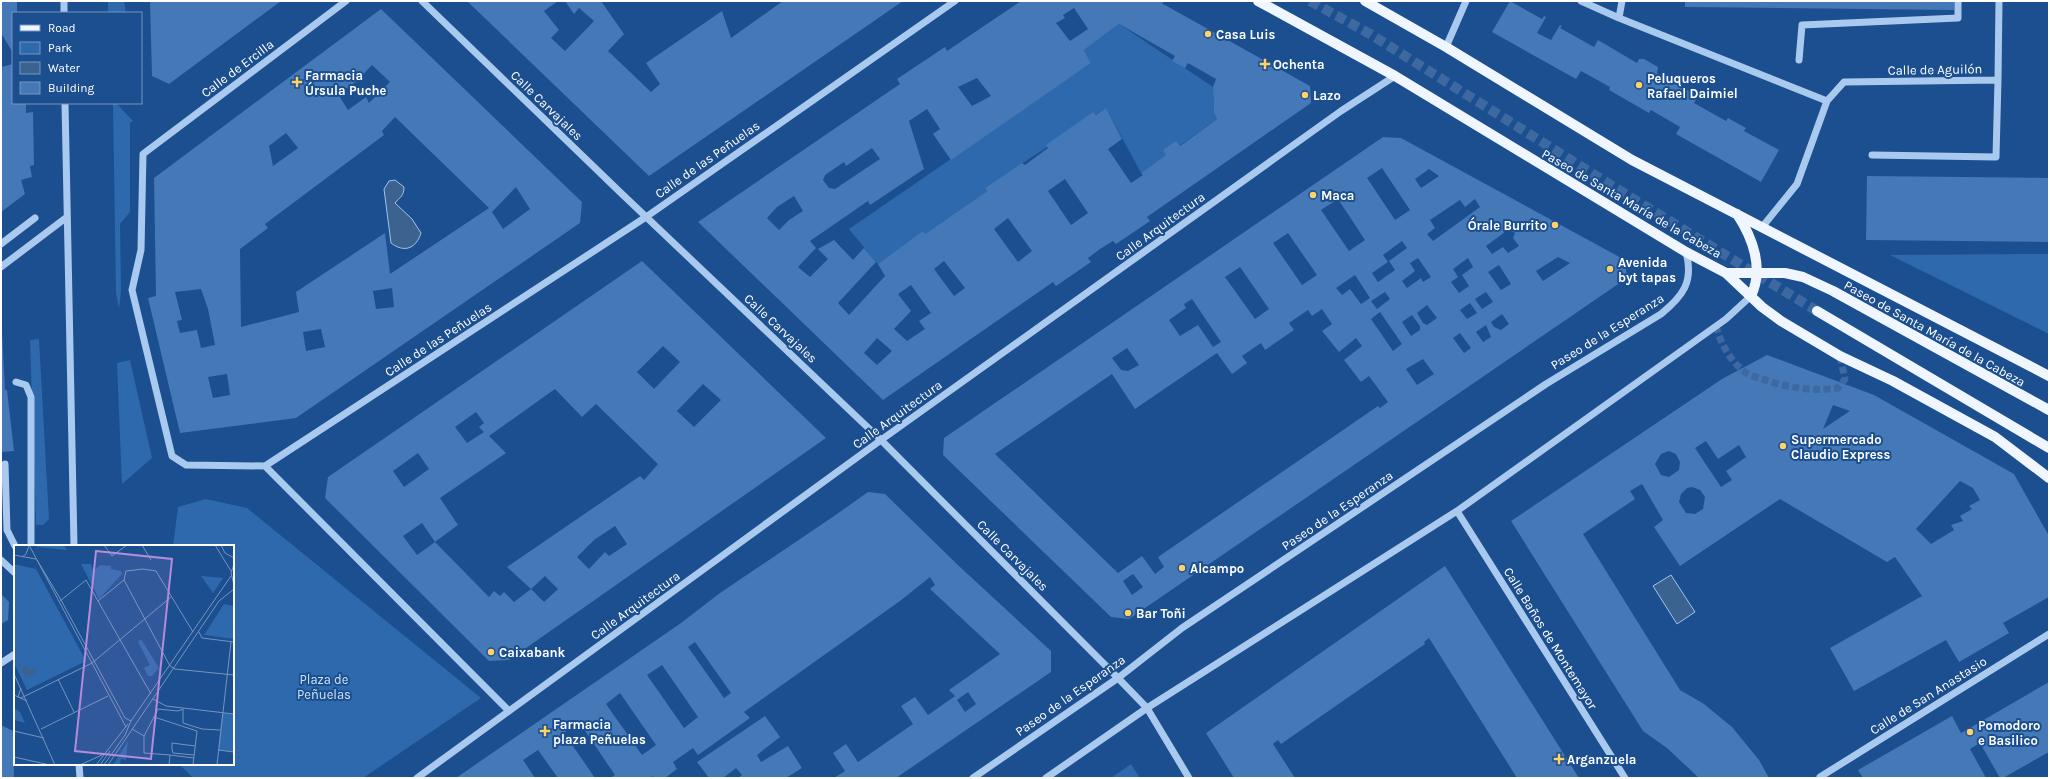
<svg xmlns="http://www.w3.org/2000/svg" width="2050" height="779" font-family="Karla,sans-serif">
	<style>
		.green { fill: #2e69ad }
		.water { fill: #3c6290; stroke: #9cc4f0 }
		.building { fill: #4478b7; fill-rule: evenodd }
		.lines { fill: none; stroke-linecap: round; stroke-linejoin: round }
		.minor-tunnel { stroke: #3d69a0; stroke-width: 7; stroke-dasharray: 7 3.5; stroke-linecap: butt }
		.major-tunnel { stroke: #3d69a0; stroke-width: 10; stroke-dasharray: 10 5; stroke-linecap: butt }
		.minor { stroke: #a9c9ee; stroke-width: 7 }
		.major { stroke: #f0f6ff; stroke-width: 10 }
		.poi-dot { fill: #ffd166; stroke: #1b4f8f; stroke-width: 1.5 }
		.labels { text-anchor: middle; stroke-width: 4; stroke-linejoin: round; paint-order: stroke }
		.poi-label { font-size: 13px; font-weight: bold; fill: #fff; stroke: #1b4f8f; text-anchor: start }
		.street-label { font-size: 13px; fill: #fff; stroke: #1b4f8f }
		.park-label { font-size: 13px; fill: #cfe3fa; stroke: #1b4f8f }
		.inset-road { fill: none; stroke: #7695bc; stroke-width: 1 }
		.view { fill: #b68bdc; fill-opacity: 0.15; stroke: #b68bdc; stroke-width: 2 }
		.inset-edge { fill: none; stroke: #fff; stroke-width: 2 }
	</style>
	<rect width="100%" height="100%" fill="#1b4f8f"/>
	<path class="green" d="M108,1h16l2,12h-18z
		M1119,24l94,63 1,26 3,6 -76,54 -35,-65 -121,80 2,3 -62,43 -2,-2 -45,32 -2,-2 -27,-33 242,-166 -7,-13z
		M113,103h3l17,18 -3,2v89l-10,12 1,67 -2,18 -3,-16z
		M2049,254v80l-159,-79z
		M39,339l10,180 -6,6h-7l-6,-185z
		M130,360l22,98 -30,26 -5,-121z
		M206,499l41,9 234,190 -118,80h-170l-14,-14h54v-218h-60l5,-39z
		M1131,764l9,14h-29z"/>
	<path class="water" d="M395,180l9,7c0,9 -4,10 -9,16l17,16 9,14c-5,16 -17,20 -30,10l-7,-54 5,-8z
		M1671,575l24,37 -18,12 -24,-38z"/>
	<path class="building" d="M1,1h16v12h-4v40l-12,-20z
		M150,1h131l-112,83 -17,-8z
		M467,1h91l-14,10 15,19 -8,8 14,13 29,-30 -15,-13 -5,6 -9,-13h36l23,33 -16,17 43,41 9,-8 -14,-21 76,-52 9,27 52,-37h120l-254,175z
		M1021,1h143l-2,3 3,1 145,81 1,17 -164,114 3,4 -34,23 -3,-3 -13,8 -12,9 3,4 -35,24 -3,-4 -170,118 -185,-178 202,-138 -3,-5 48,-32 2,4zM1074,8l14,21 -18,12 -14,-18 9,-5 -2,-3zM1119,24l56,32 -3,5 13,7 3,-5 28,16 -3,8 1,26 3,6 -37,27 -4,-5 -13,9 3,5 -25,18 2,2 -12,8 -23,-34 14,-10 -16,-31 -10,7 -3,-3 -47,33 2,3 -23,17 -3,-2 -37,25 2,3 -62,43 -2,-3 -45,33 7,12 -36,39 -11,-12 38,-41 -12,-14 -11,12 -19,-20 -16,9 10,10 -18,18 -12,-10 18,-19 -6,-7 58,-40 2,4 54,-36 -15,-48 18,-12 13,20 -7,5 18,26 140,-97 -7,-13zM977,78l14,18 -19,10 -14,-19zM872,148l8,11 -45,30 -6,-1 -6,-8 2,-5 19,-13 2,4zM1065,179l23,34 -17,12 -23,-34zM794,196l9,15 -14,9 -10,10 -12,-12 10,-11zM1008,218l24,33 -14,11 -24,-33zM944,261l21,27 -11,8 -20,-27zM911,285l20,28 -12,8 6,8 -18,12 -13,-12 17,-18 -13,-17zM877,338l15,13 -15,14 -13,-12z
		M1510,1l32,18 2,-3 2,1 -9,16 14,7 9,-15 2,1 -2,2 34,19 4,-7 39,23 2,-4h5l14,8 -1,6 41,23 -4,7 32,18 2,-3 18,10 -2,3 35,19 -18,32 -85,-48 4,-7 -29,-17 -2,3 -40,-23 1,-3 -29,-16 -5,8 -84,-47z
		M1685,1h269v9l-269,-3z
		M381,9l201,193 -2,21 -284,195 -116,15 -32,-135 8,-2 -2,-118zM372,65l18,17 -21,21 -3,-6 -18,13 -10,-16 19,-13zM395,117l94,91 -99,66 -5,-41 -89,59 3,20 -58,15 -1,-78 28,-21 -3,-4 119,-89 -2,-4zM286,133l12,15 -25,18 -4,-20zM516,187l14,22 -27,20 -11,-17zM392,288l2,19 -18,2 -3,-18zM201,289l7,20 7,36 -14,3 -4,-18 -17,3 -3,-12 5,-1 -7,-28zM321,329l4,18 -19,4 -3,-19zM227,374l3,21 -17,3 -5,-21z
		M13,64v39h13v10l7,-1 1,53 -4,1 2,11 -11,3 4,14 -24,18v-145z
		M1383,137l18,1 224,122 2,18 -498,341 -18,-2 -168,-162 1,-17zM1382,168l28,42 -15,10 -28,-42zM1429,169l10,7 -18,12 -6,-9zM1338,199l27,41 -16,11 -28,-41zM1475,199l5,8 -47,34 -6,-7 8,-6 -5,-8 30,-20 5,7zM1509,229l6,4 -2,5 6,8 -11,7 -5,-6 -11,7 -6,-8zM1288,233l29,42 -15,10 -29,-42zM1402,241l5,7 -18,13 6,9 -17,12 -6,-9 16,-11 -5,-7zM1558,257l12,6 -27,18 -7,-10zM1418,258l13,19 -8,5 -2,-4 -14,10 -5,-7 13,-10 -5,-8zM1468,258l5,9 -11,8 7,11 -10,7 -8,-11 7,-5 -5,-8zM1499,265l12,19 -10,6 -13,-18zM1240,267l29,42 -14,10 -30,-42zM1355,275l15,23 -9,6 -11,-15 -8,6 -6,-7zM1385,292l5,7 -13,10 -6,-8zM1486,292l7,10 -11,7 -7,-10zM1192,299l29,43 -8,5 -15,-22 -18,11 -11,-16 17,-12 -2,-4zM1470,303l7,10 -10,6 -7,-9zM1427,305l10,13 -10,7 -4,-2 -6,-10zM1322,309l10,15 -10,7 17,21 17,-14 6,8 -18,14 17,22 8,-6 19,26 -8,6 -2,-2 -220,151 6,10 -9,7 -13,-18 -24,17 -123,-119 117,-80 23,35 82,-56 15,21 15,-11 -5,-7 19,-13 4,7 29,-20 -5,-7 19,-13 4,6zM1380,312l22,32 -9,7 -22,-32zM1502,314l7,10 -8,6 -7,-3 -3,-5zM1412,315l8,11v4l-9,6 -9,-14zM1486,325l5,12 -8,5 -7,-10zM1460,333l11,15 -7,5 -11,-15zM1127,348l12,17 -11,6 -7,-1 -9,-12zM1423,359l11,15 -17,11 -11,-16zM1133,574l10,13 -11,8 -9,-14z
		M1867,176l182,2v64l-183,-2z
		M642,261l184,177 -317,222 -20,1 -164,-163 3,-21zM663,346l17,16 -26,27 -17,-17zM703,384l18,16 -27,27 -17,-16zM555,389l27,28 14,-13 62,60 -14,16 -4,-4 -133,91 24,22 14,-13 13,13 -14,13 -13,-13 -17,13 -10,-10 -4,4 -6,-5 -5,6 -54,-55 -18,13 -14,-19 19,-13 13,19 23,-17 -18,-27 66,-45 -17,-17zM476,412l8,11 -5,4 5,5 -17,11 -12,-16zM418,453l11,16 -25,18 -11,-16zM615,526l12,18 -18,12 -4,-4 -16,17 -12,-12 17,-17z
		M1,313l4,77h2l7,61 -13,1z
		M1767,355l107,40 140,79 35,62v61l-46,26 6,10 -50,29 -13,-22 -92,51 -24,-43 92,-52 -27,-39 -8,5 -107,-63 -100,67 -26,-39 9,-7 -21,-36 -12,7 5,8 -52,35 97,156 24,14 28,23 27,33 10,18h-70l-32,-30 -24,-17 -132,-210 211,-142zM1833,405l17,6 -27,18zM1706,441l12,18 21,-14 7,12 -20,14 6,9 -11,7 -26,-39zM1669,451l7,3 4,8 -1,8 -10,7 -8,-2 -6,-11 6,-10zM1960,481l13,7 7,12 -11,6 3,3 -12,7 3,5 -12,4 3,5 -23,14 -15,-15zM1692,487l8,3 5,7 -2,12 -8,5 -9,-1 -7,-11 2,-8 6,-6z
		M868,492l17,2 75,73 91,84v21l-155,106h-62l11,-7 -12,-18 13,-9 12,18 55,-38 -12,-18 14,-9 13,18 27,-19 -6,-6 51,-36 -70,-65 5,-4 -5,-8 -30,24 -156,111 6,6 -52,37 -5,-7 -20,14 4,7 -12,9h-11l-1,-2 -3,2h-40l5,-3 -36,-53 -15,11 31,45h-37l-20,-28 -15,10 12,18h-79l225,-155 39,-30 117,-79zM695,642l36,51 -7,5 -36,-51zM662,665l36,52 -14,11 -37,-53zM968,692l8,12 -11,8 -8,-12zM620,693l36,52 -14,10 -36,-51z
		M1445,566l134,212h-62l-88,-140 -5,4 1,2 -144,100 -3,-4 -5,4 22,34h-61l-28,-45z
		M1,594l8,8 -1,18 -7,4z
		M2049,682v70l-46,26h-3l-20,-35 -10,6 16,29h-123l-5,-8 94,-54 9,17z
		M765,716l15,21 -23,18 4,7 27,-16 14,22 -16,10h-48l4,-3 -6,-7 -13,10h-14l-12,-16z
		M1,725l12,6 1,47h-13z"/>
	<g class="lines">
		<path class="minor-tunnel" d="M1716,326c5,18 14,35 29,46 4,3 10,5 14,6 26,9 52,14 79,10l7,-9 -5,-23"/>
		<path class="major-tunnel" d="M1310,1l60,33 239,150 208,127"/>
		<path class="minor" d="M64,1v12
			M346,1l-203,153 -2,96 -9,40 40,166 14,9 79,1 381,-249 309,-216
			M422,1l200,193 259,246 237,238 29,30 42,70
			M1581,1l38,17
			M1622,1l-3,17 208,83
			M1446,47l20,-46
			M1799,60l3,-35 156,-7v-17
			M65,103l9,443
			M1872,155l124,2 2,-77
			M1763,226l34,-42 30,-83 17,-19 154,-2 1,-79
			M1,244l34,-26
			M1,267l66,-50
			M16,382l10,3 5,12v149
			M5,464l2,66 8,16
			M265,466l244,245
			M1457,511l168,267
			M1,560l14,13
			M1,663l14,-9
			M79,764l1,14
			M1820,777l229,-143
			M417,778l464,-338 460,-329 54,-35
			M973,778l145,-100 64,-50 364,-244 115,-70c22,-18 33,-32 25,-62
			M1046,778l101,-70 310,-197 269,-192 25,-23"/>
		<path class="major" d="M1258,1l137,75 291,176 40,21h59l18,4 30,14 216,119
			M1365,1l81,46 186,113 417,216
			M1737,214c16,24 27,55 14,82
			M1726,273l36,34 19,14 59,35 53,25 102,56 54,41
			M1817,311l232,137"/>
	</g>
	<g class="poi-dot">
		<circle cx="1208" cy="34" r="4"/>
		<path d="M1263 58h4v4h4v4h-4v4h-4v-4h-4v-4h4z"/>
		<path d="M295 76h4v4h4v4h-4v4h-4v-4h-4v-4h4z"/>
		<circle cx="1639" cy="85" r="4"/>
		<circle cx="1305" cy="95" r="4"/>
		<circle cx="1313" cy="195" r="4"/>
		<circle cx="1555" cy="225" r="4"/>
		<circle cx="1610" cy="269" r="4"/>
		<circle cx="1783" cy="446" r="4"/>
		<circle cx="1182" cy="568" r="4"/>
		<circle cx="1128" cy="613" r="4"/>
		<circle cx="491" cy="652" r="4"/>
		<path d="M543 725h4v4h4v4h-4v4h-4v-4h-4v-4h4z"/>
		<circle cx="1970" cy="732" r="4"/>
		<path d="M1557 753h4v4h4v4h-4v4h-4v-4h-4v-4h4z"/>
	</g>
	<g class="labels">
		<g class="poi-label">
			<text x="1216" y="39">Casa Luis</text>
			<text x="1273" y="69">Ochenta</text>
			<text x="305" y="80">Farmacia<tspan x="305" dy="15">Úrsula Puche</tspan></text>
			<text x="1647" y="83">Peluqueros<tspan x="1647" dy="15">Rafael Daimiel</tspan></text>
			<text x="1313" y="100">Lazo</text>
			<text x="1321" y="200">Maca</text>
			<text x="1547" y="230" text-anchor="end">Órale Burrito</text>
			<text x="1618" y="267">Avenida<tspan x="1618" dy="15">byt tapas</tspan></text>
			<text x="1791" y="444">Supermercado<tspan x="1791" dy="15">Claudio Express</tspan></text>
			<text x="1190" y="573">Alcampo</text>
			<text x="1136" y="618">Bar Toñi</text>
			<text x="499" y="657">Caixabank</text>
			<text x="553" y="729">Farmacia<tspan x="553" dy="15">plaza Peñuelas</tspan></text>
			<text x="1978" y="730">Pomodoro<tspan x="1978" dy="15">e Basilico</tspan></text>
			<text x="1567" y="764">Arganzuela</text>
		</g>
		<g class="street-label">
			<text transform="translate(237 68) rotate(-37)" y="5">Calle de Ercilla</text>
			<text transform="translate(1935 69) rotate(-1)" y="5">Calle de Aguilón</text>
			<text transform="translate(547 105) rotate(44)" y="5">Calle Carvajales</text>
			<text transform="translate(707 159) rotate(-35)" y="5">Calle de las Peñuelas</text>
			<text transform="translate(1632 203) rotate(30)" y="5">Paseo de Santa María de la Cabeza</text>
			<text transform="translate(1160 226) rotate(-36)" y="5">Calle Arquitectura</text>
			<text transform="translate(781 328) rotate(43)" y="5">Calle Carvajales</text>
			<text transform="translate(1607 331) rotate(-32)" y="5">Paseo de la Esperanza</text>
			<text transform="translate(1935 333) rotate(29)" y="5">Paseo de Santa María de la Cabeza</text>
			<text transform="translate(438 339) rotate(-33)" y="5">Calle de las Peñuelas</text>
			<text transform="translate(897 414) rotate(-36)" y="5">Calle Arquitectura</text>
			<text transform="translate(1337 510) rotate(-34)" y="5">Paseo de la Esperanza</text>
			<text transform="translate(1013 555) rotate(45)" y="5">Calle Carvajales</text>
			<text transform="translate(635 605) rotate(-36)" y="5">Calle Arquitectura</text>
			<text transform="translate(1551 638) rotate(58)" y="5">Calle Baños de Montemayor</text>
			<text transform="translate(1070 695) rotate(-35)" y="5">Paseo de la Esperanza</text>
			<text transform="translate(1928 695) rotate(-32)" y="5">Calle de San Anastasio</text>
		</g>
		<g class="park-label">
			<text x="324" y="684">Plaza de<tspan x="324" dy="15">Peñuelas</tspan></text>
		</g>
	</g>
	<g transform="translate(14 545)">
		<rect width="220" height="220" fill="#1b4f8f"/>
		<path d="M22,0h28l3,5 -30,-3zM0,19l22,5 50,92 -59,29 -13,-27zM67,19h10l2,7 7,-6 11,1v3l10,2 1,3 -23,25zM187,31h1l21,2 -10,15zM210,59l10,2v33l-30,-4zM127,94l18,29 -7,8h-4l-4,-8 6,-3 -12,-23zM0,163l6,4 5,11 -11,-3zM208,168l12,1v38l-16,-2zM114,196l-2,19 -5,-1 -1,6h-7z" fill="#2e69ad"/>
		<path d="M12,120l3,5 5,-2 2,5 -10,5 -4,-10z" fill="#3c6290"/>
		<path class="inset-road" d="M15,0l97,182M90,0l8,11 15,-11M128,0l9,15M201,0l16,26M207,0l4,8 9,5M0,10l22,4M8,12l4,-3 3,-8M23,15l24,40 64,118 6,3M220,19l-3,9 3,12M46,56l26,-21 65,114M84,56l26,-21M179,87l-37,-61 -13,-2 -17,2 -2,9 46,86 5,3 59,6M185,87l3,6 32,4M0,129l41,91M44,134l16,33M7,143l-3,9 3,1 71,-35 79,-66M0,150l13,6M139,154l13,7 68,8M140,172l4,-8 20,2 5,-2v14l19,6 18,1M27,184l67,-33M118,184l12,7M0,186l30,7M204,205l16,2M156,210l24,3M180,210l-21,-2 -1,-4v-6l23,3M0,212l36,8M66,220l24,-11M82,220l32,-41M86,220l10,-14M90,220l21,-30 6,-14 100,-145M94,220l111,-164 15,-12M155,220l1,-10 -26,-2v-17l10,-19 43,14 -4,34M203,220l14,-123"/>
		<path class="view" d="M82,6l76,8 -21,200 -76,-8z"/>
		<rect width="220" height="220" class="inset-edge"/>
	</g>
	<rect width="2050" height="779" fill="none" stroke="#ffffff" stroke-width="4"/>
	<rect x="12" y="12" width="130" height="92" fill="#1b4f8f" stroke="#7695bc"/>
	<rect x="20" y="25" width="20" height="6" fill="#f0f6ff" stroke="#7695bc"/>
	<text x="48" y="32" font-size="12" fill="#ffffff">Road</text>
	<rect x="20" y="42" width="20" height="12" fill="#2e69ad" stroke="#7695bc"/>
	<text x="48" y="52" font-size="12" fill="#ffffff">Park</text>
	<rect x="20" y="62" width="20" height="12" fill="#3c6290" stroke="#7695bc"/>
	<text x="48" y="72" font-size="12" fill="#ffffff">Water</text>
	<rect x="20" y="82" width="20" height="12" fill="#4478b7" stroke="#7695bc"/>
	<text x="48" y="92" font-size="12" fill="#ffffff">Building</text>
</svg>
